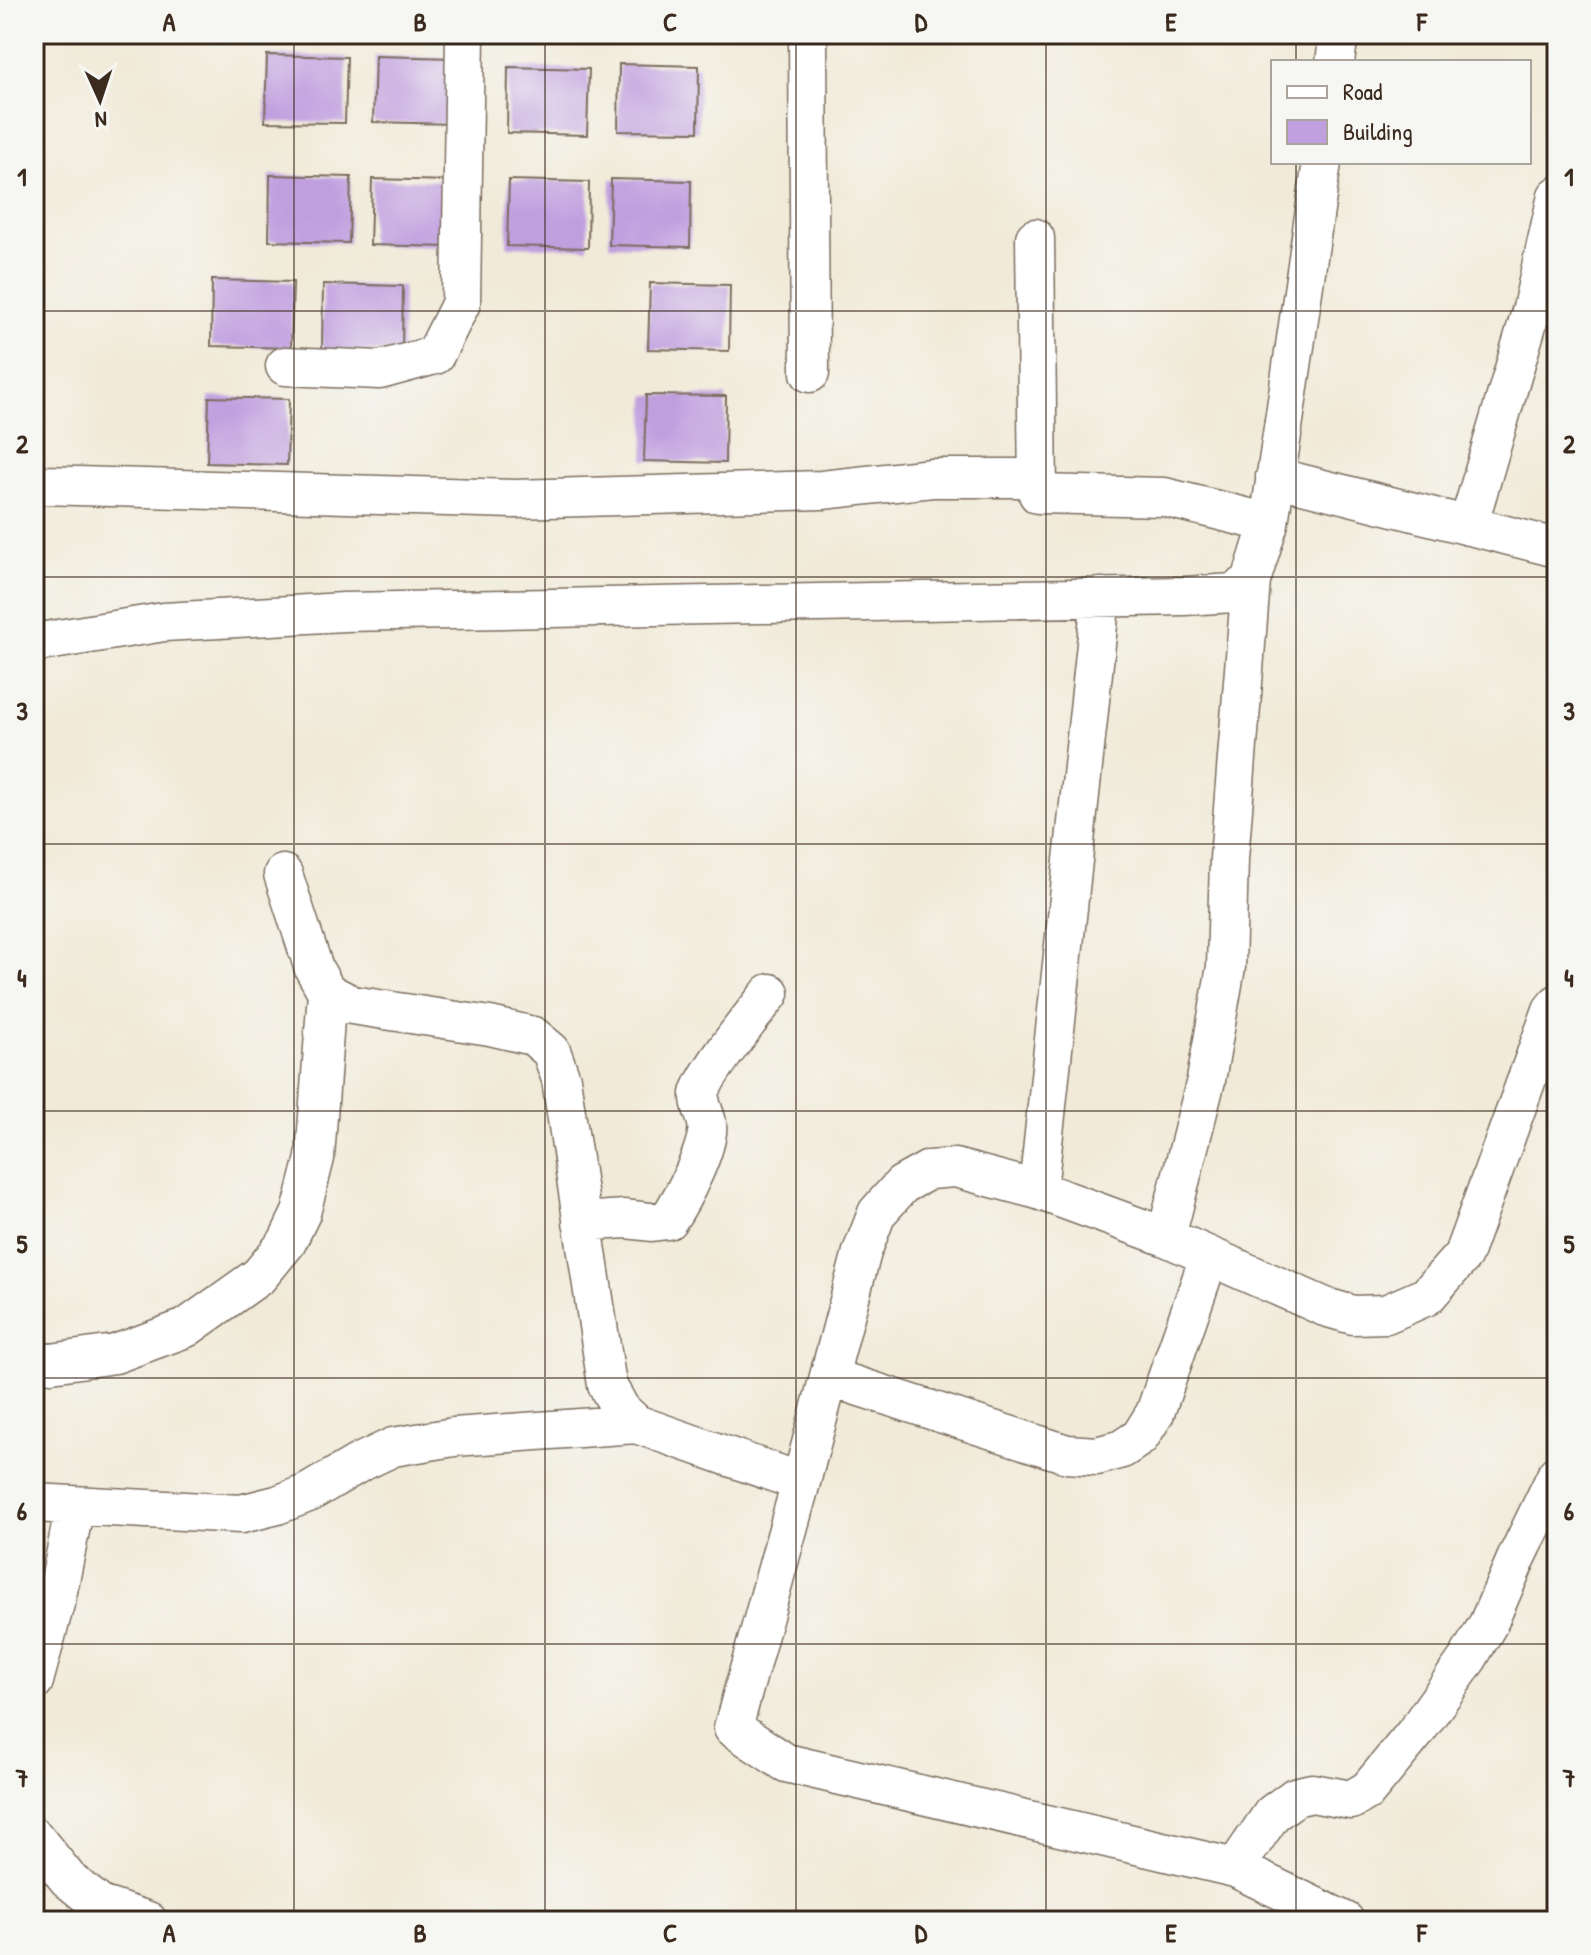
<svg xmlns="http://www.w3.org/2000/svg" width="1591" height="1955" font-family="'Patrick Hand',sans-serif">
	<style>
		.building { fill: #c09fdf }
		.lines { fill: none; stroke-linecap: round; stroke-linejoin: round }
		.minor-casing { stroke: #7b6d5f; stroke-width: 41 }
		.minor { stroke: #fff; stroke-width: 38 }
		.grid { fill: none; stroke: #3b2a1e; stroke-width: 2; stroke-opacity: 0.55 }
		.neatline { fill: none; stroke: #3b2a1e; stroke-width: 3 }
		.grid-label { font-size: 26px; text-anchor: middle; font-weight: bold; fill: #3b2a1e }
	</style>
	<rect width="100%" height="100%" fill="#f6f6f2"/>
	<filter id="ink" filterUnits="userSpaceOnUse"><feTurbulence type="fractalNoise" baseFrequency=".0125" numOctaves="2"/><feDisplacementMap in="SourceGraphic" scale="16" xChannelSelector="R" yChannelSelector="G"/><feConvolveMatrix kernelMatrix="1 2 1 2 8 2 1 2 1" color-interpolation-filters="sRGB"/></filter>
	<filter id="wash" filterUnits="userSpaceOnUse"><feTurbulence type="fractalNoise" baseFrequency=".006" numOctaves="4" result="noise"/><feDisplacementMap in="SourceGraphic" scale="32" xChannelSelector="R" yChannelSelector="G"/><feGaussianBlur stdDeviation="1.8" result="paint"/><feColorMatrix in="noise" values="0 0 0 0 0 0 0 0 0 0 0 0 0 0 0 0 0 1.4 0 .05"/><feComposite in="paint" operator="in"/></filter>
	<g filter="url(#wash)">
		<rect width="100%" height="100%" fill="#f1ead8"/>
		<g id="blocks">
			<path class="building" d="M267,55l80,2 -2,66 -80,-1z
				M375,56l80,2 -1,66 -81,-2z
				M619,64l80,2 -1,66 -80,-1z
				M508,67l81,2 -2,66 -80,-2z
				M270,175l81,2 -2,66 -80,-2z
				M372,179l80,2 -2,66 -80,-2z
				M611,179l80,2 -1,66 -81,-2z
				M509,180l80,2 -1,66 -81,-2z
				M212,280l81,2 -2,66 -80,-2z
				M650,283l80,2 -1,66 -81,-2z
				M323,284l80,2 -1,66 -80,-2z
				M646,395l80,1 -1,67 -81,-2z
				M209,397l80,2 -2,66 -80,-2z"/>
		</g>
	</g>
	<g filter="url(#ink)">
		<use href="#blocks" fill-opacity="0" stroke="#7b6d5f" stroke-width="2"/>
		<g class="lines">
			<defs>
				<path id="minor" d="M808,34l2,339
					M1335,62l4,-28
					M1035,238l3,256 126,3 105,26
					M285,366l95,4 55,-15 26,-52 4,-269
					M1275,477l282,71
					M34,482l9,3 471,14 308,-9 110,-12h106
					M1468,526l64,-218 25,-112
					M34,643l130,-21 180,-10 840,-16 50,-3 17,-12 18,-58 53,-361
					M283,874l31,95 13,23 25,13 138,21 43,10 18,15 10,28 46,306 14,25 15,14 165,58
					M1038,1190l63,-593
					M582,1222l43,-3 26,3 17,-2c12,-17 43,-75 39,-96 -1,-10 -8,-18 -7,-30 3,-18 56,-83 70,-101
					M1166,1237l40,-157 20,-113 3,-108 22,-278
					M34,1361l17,2 64,-9 71,-26 73,-52 28,-34 14,-29 14,-55 12,-166
					M829,1377l238,77 30,2 25,-7 18,-12 15,-24 54,-156
					M34,1503l207,11 36,-9 31,-12 51,-30 34,-16 61,-10 182,-13
					M34,1681l23,-85 18,-90
					M34,1837l34,42 32,26 48,16
					M1235,1868l37,-54 23,-17 17,-4 39,7 17,-10 47,-57 53,-75 20,-34 29,-67 40,-83
					M1345,1921l-110,-53 -449,-105 -53,-35 68,-246 61,-230 15,-39 25,-28 27,-15 26,-2 83,22 128,47 159,70 28,8 33,-1 41,-18 36,-41 89,-245 5,-6"/>
			</defs>
			<use href="#minor" class="minor-casing"/>
			<use href="#minor" class="minor"/>
		</g>
	</g>
	<path class="grid" d="M294,34v1887M545,34v1887M796,34v1887M1046,34v1887M1296,34v28M1296,162v1759M34,311h1523M34,577h1523M34,844h1523M34,1111h1523M34,1378h1523M34,1644h1523"/>
	<rect width="1591" height="1955" fill="none" stroke="#f6f6f2" stroke-width="88"/>
	<rect x="1271" y="60" width="260" height="104" fill="#f6f6f2" stroke="#aba49d" stroke-width="2"/>
	<rect x="1287" y="86" width="40" height="12" fill="#ffffff" stroke="#aba49d" stroke-width="2"/>
	<text x="1343" y="100" font-size="24" fill="#3b2a1e">Road</text>
	<rect x="1287" y="120" width="40" height="24" fill="#c09fdf" stroke="#aba49d" stroke-width="2"/>
	<text x="1343" y="140" font-size="24" fill="#3b2a1e">Building</text>
	<g transform="translate(100 100) rotate(177)" stroke="#f6f6f2" stroke-width="6" paint-order="stroke">
	<path d="M0-6L14 30L0 20L-14 30Z" fill="#3b2a1e"/>
	<text y="-12" font-size="22" font-weight="bold" text-anchor="middle" fill="#3b2a1e">N</text>
	</g>
	<rect x="44" y="44" width="1503" height="1867" class="neatline"/>
	<g class="grid-label">
		<text x="169" y="31">A</text>
		<text x="420" y="31">B</text>
		<text x="670" y="31">C</text>
		<text x="921" y="31">D</text>
		<text x="1171" y="31">E</text>
		<text x="1422" y="31">F</text>
		<text x="22" y="186">1</text>
		<text x="1569" y="186">1</text>
		<text x="22" y="453">2</text>
		<text x="1569" y="453">2</text>
		<text x="22" y="720">3</text>
		<text x="1569" y="720">3</text>
		<text x="22" y="987">4</text>
		<text x="1569" y="987">4</text>
		<text x="22" y="1253">5</text>
		<text x="1569" y="1253">5</text>
		<text x="22" y="1520">6</text>
		<text x="1569" y="1520">6</text>
		<text x="22" y="1787">7</text>
		<text x="1569" y="1787">7</text>
		<text x="169" y="1942">A</text>
		<text x="420" y="1942">B</text>
		<text x="670" y="1942">C</text>
		<text x="921" y="1942">D</text>
		<text x="1171" y="1942">E</text>
		<text x="1422" y="1942">F</text>
	</g>
</svg>
